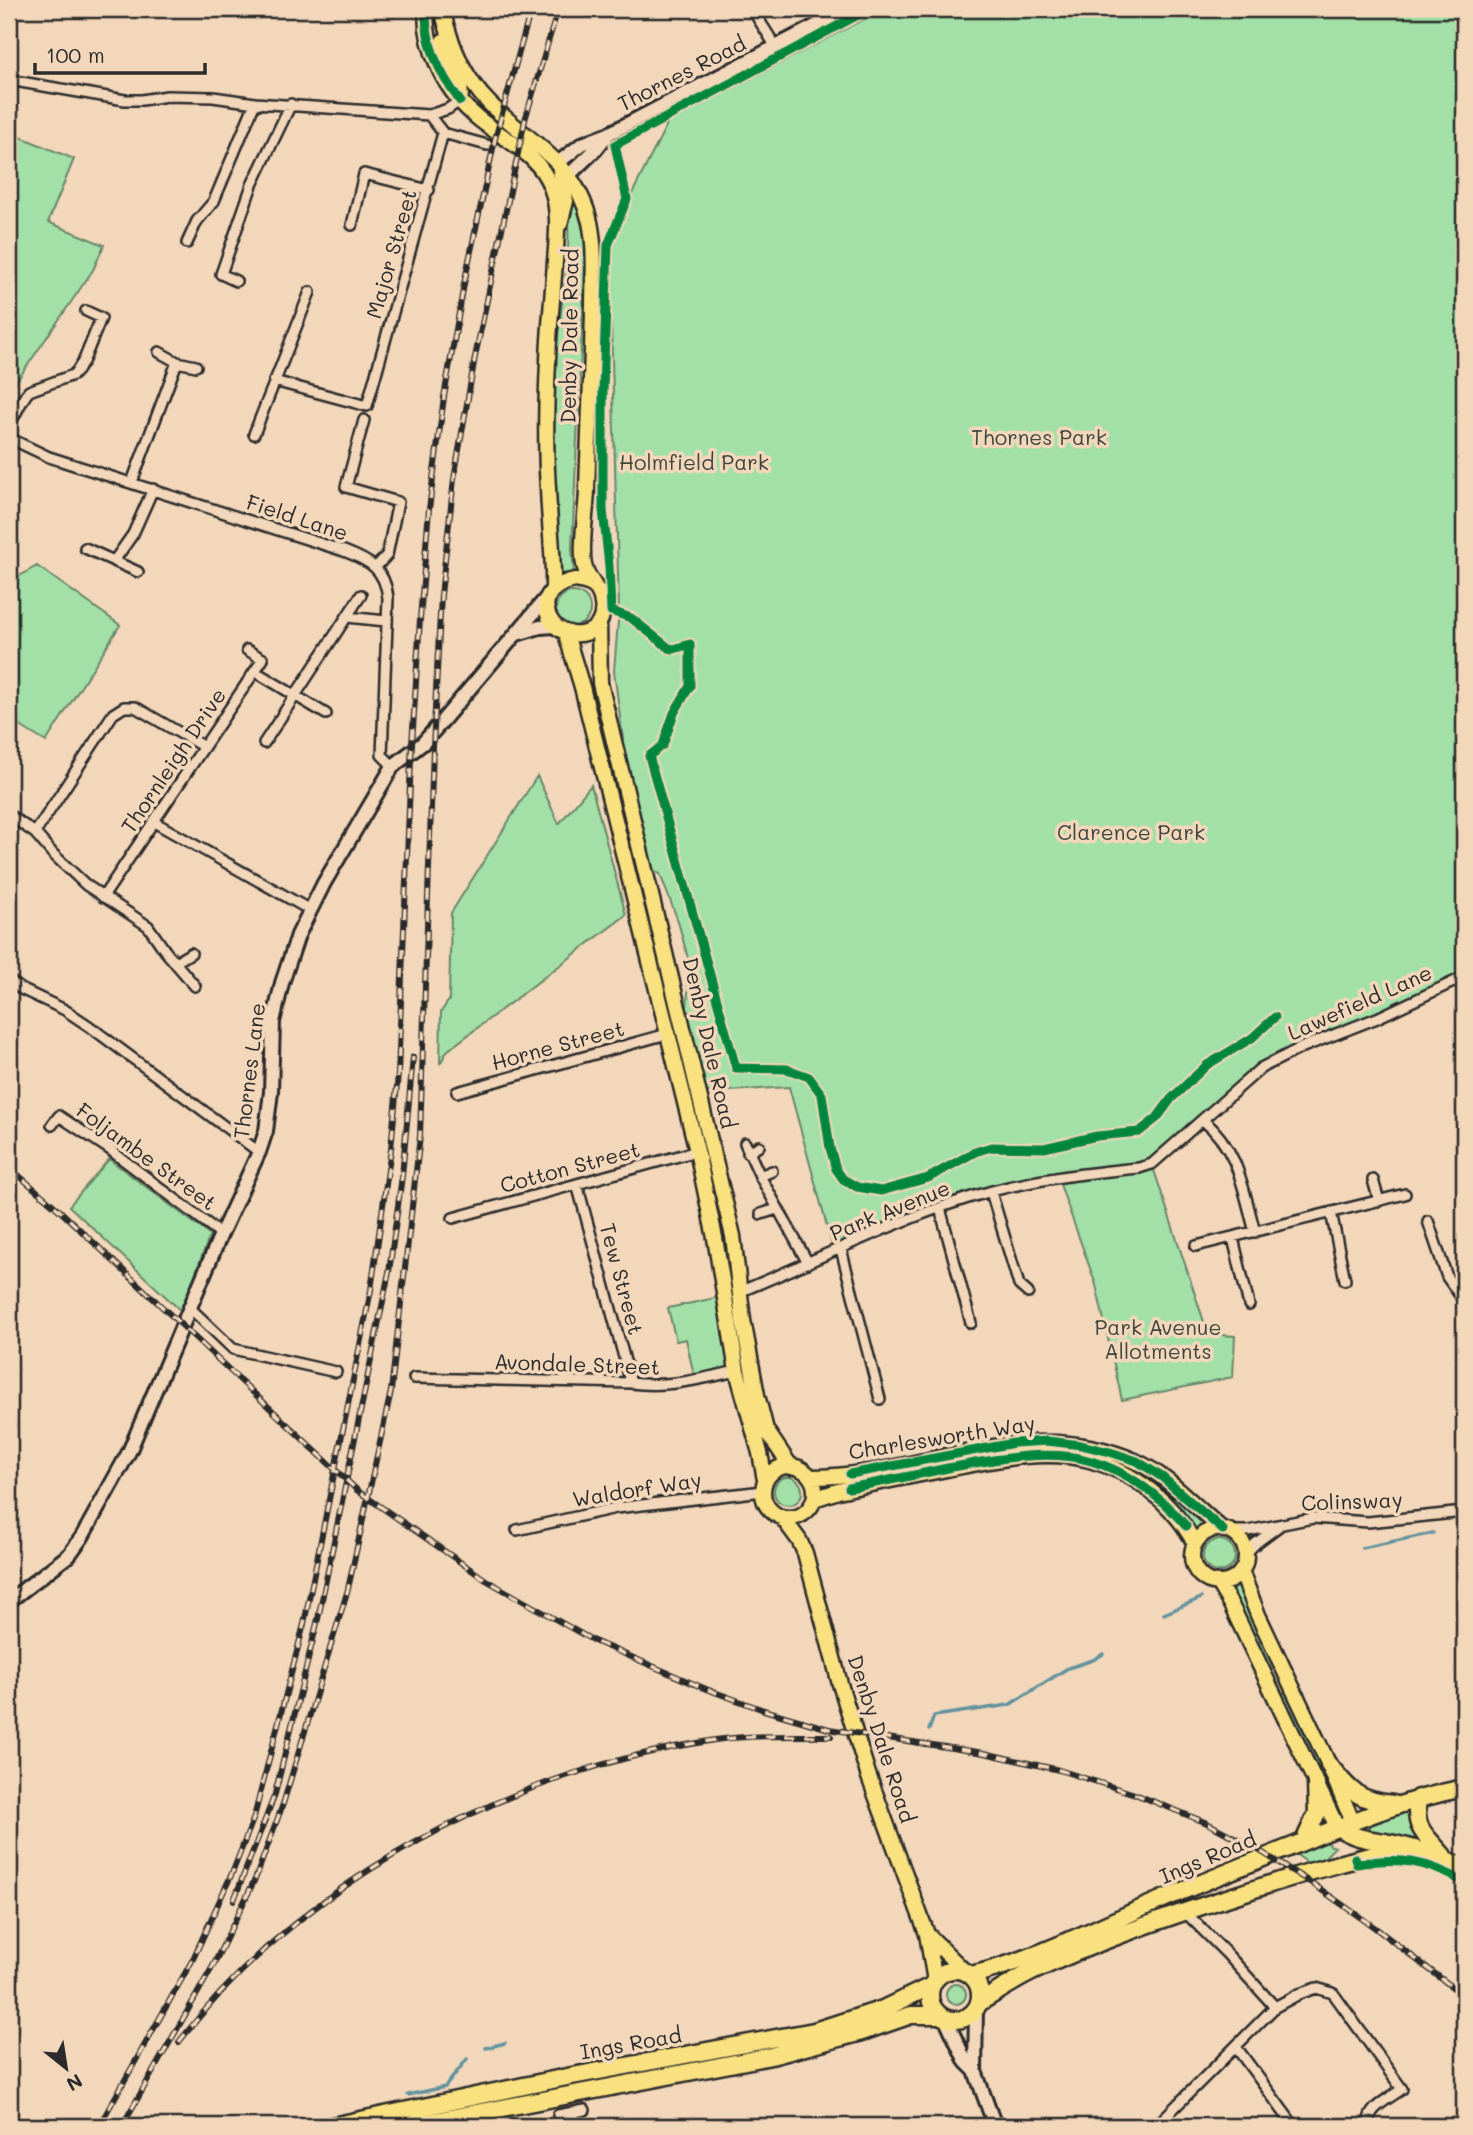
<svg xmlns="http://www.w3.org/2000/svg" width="1473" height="2135" font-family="Mali,sans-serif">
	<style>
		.green { fill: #a3e0a8; stroke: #67866a; stroke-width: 2 }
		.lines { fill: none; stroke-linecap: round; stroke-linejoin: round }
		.stream { stroke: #64929e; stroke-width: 3.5 }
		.street-casing { stroke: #2b2b2b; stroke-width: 14 }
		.secondary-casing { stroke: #2b2b2b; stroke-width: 18 }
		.primary-casing { stroke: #2b2b2b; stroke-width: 19 }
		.highway-casing { stroke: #2b2b2b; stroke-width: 21 }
		.street { stroke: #f3d7ba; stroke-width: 9 }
		.secondary { stroke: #f3d7ba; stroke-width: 12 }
		.primary { stroke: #fae180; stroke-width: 14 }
		.highway { stroke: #fae180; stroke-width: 16 }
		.rail-casing { stroke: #2b2b2b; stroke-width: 6 }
		.rail { stroke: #f3d7ba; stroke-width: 3.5; stroke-dasharray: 10; stroke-linecap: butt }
		.cycleway-casing { stroke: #f3d7ba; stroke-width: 13 }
		.cycleway { stroke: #00873e; stroke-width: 9 }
		.labels { text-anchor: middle; stroke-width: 7; stroke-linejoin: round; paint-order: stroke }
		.street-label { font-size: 21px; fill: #2b2b2b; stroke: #f3d7ba }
		.park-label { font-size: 21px; fill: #3d463e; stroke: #f3d7ba }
	</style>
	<rect width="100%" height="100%" fill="#f3d7ba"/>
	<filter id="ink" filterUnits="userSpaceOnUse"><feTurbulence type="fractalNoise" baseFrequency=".0143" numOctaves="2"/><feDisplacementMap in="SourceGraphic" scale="14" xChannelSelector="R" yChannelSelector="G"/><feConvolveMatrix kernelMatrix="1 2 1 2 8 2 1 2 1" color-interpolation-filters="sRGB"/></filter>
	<g filter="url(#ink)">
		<path class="green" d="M883,9h581v968l-203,91 -109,96 56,170 27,2 -2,41 -111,23 -26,-115 -39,-109 -66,16 -157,60 -45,-165 -90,6 -14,-61 5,-66 -12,-45 -18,-47 -18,-10 -28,-122 9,-3 -9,-68 5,-62 -9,-323 3,-42 20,-52 35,-70z
			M16,135l58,24 -26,63 56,23 -11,25 -81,118v15l-3,6v-258z
			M569,192l7,12 10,37 -14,308 2,23 -13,2 -5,-63 -3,-74 3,-87 12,-93z
			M37,566l83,59 -74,117 -37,-23v-137z
			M556 609a17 17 0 1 1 34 0a17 17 0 1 1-34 0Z
			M537,776l22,48 32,-39 35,130 -179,136 -7,13 1,-52 8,-12 2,-87z
			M109,1159l101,76 -29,76 -112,-105z
			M725,1296l12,75 -42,9 -9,-41 -10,2 -8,-33z
			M1083,1450c18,6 40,11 57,20 25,14 45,34 63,54l-9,5c-23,-41 -70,-60 -111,-79z
			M774 1491a14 14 0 1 1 28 0a14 14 0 1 1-28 0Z
			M1203 1556a16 16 0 1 1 32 0a16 16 0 1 1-32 0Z
			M1242,1584l36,83 -8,4 -31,-65 -10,-15z
			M1288,1691l48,104 -5,3 -50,-104z
			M1411,1807l18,36 -21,-5 -40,-3 3,-15z
			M1326,1838l3,7 6,2 -12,12 -12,6 -17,-12z
			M946 1994a10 10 0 1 1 20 0a10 10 0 1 1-20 0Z"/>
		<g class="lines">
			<path class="stream" d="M1362,1548l71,-15
				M1164,1614l37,-16
				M929,1730l5,-14 75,-11 59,-37 25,-8 10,-6
				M486,2048l19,-5
				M408,2095l37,-8 22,-28"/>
			<defs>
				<path id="street" d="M752,9l24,38
					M9,80l116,20h17l25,-4 46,1 42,6 174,12 19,-6 14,-10
					M443,133l44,12
					M352,225l12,-51 65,16
					M187,243l10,-22 17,-20 41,-98
					M236,281l-15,-7 31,-89 39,-81
					M159,352l18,10 19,4
					M274,381l93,25 76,-273 -14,-18
					M364,420l-18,67 52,15 -11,53 -11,12
					M9,426c6,-10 13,-28 20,-35l44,-16 4,-4 7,-11 17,-42 -15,-7
					M254,434l56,-142
					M9,438l40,19 295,94c26,10 41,18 44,47l-6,157 11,11
					M132,482l45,-120
					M85,548l53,24
					M114,561l19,-27 20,-45
					M347,617l39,4
					M261,675l65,39
					M264,743l97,-148
					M9,815l26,18 18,21 33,31 62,41 18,26 29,34
					M154,822l156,88
					M35,833l78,-119 11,-7h11l69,40
					M103,897l160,-238 -16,-9
					M176,962l15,-9
					M9,980l12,9 44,21 24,16 170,126
					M457,1092l210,-58
					M1203,1120c36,30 40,69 52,112
					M52,1125l7,-9 50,33 112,85
					M745,1143l15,33 48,87
					M748,1153l11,-7
					M760,1176l12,-5
					M1373,1180l6,21
					M577,1184l54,199
					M991,1192l28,93 9,8
					M940,1208l31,115
					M1331,1212l14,68
					M761,1214l16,-5
					M453,1218l244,-67
					M1428,1221l19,56 17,24
					M1233,1238l16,67
					M1196,1246l209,-52
					M841,1249l39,150
					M739,1292c84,-34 165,-77 253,-101 50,-13 95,-18 147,-23l13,-4 109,-96 42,-21 74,-29 87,-41
					M189,1307l44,42 103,23
					M414,1378l217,5c37,5 69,-4 106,-12
					M517,1530l99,-22 147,-17
					M1229,1531h19l65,-13 55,4 96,-10
					M1245,1554l11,-11 23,-17
					M1185,1912l42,42 48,53 24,-13 17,-6 17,5 69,96c-13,10 -36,19 -33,37
					M1236,2047l58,79
					M573,2112l3,14
					M558,2115l27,-5
					M1156,2126l119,-119"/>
				<path id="secondary" d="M559,162l23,-18 26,-10 240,-125
					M569,175l27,-26 12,-15
					M517,634l23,-7 14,-1
					M9,1601l60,-46 13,-18 47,-85 92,-218 38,-82 7,-21 5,-39 2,-70 9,-39 16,-48 26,-52 69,-117 30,-23 15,-17 110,-130
					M976,2009l-1,62 20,55
					M945,2017l21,45 9,9"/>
				<path id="primary" d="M426,9c-1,42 20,84 53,110 27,22 59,34 72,68 9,23 6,49 4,74 -2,33 -6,66 -7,100 -2,42 -3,85 0,127 1,34 6,67 5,101
					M442,9c8,34 22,69 47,94 40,40 87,59 101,119 6,28 3,58 3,86 -1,60 -4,120 -6,181 0,20 -8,62 -2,79 2,7 7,13 10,19
					M443,41c3,21 22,40 17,60
					M559,165l7,36 -6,23
					M575,580c7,1 14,2 20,7 8,9 10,26 4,36 -13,19 -42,12 -50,-6 -9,-21 5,-33 26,-37z
					M599,623l1,60 133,553 10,84 14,75 9,35 25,37
					M566,634l16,53 115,464 18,87 22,133 23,82 5,27
					M763 1492a26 26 0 1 1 52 0a26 26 0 1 1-52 0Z
					M810,1477c111,0 214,-65 325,-16 34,15 60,46 88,69
					M814,1499l24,-8c36,-8 73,-15 109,-22 46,-9 97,-21 143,-9 45,12 84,44 105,84
					M782,1517l17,23 6,13 35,131 28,90 59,160 8,47
					M1192 1556a27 27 0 1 1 54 0a27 27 0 1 1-54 0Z
					M1241,1571l17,44 71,150 23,56
					M1218,1583l13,22 106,222
					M927,1934l37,37"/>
				<path id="highway" d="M1329,1765c21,26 29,36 64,39
					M1418,1798c-5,33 8,36 27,60
					M1337,1827c18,11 28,12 48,15 27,5 54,13 79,26
					M1304,1841l13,-28 -1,-30
					M930 1995a25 25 0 1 1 50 0a25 25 0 1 1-50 0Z
					M971,1975c59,-14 113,-41 169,-66 48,-21 98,-41 148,-61 58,-24 114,-48 176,-60
					M979,2003c18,-11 36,-23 55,-32 63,-30 133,-54 199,-75 58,-19 115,-37 175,-48
					M332,2126l235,-49 247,-46 69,-22 48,-23
					M409,2126l362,-70 91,-24 49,-17h29"/>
			</defs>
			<use href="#street" class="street-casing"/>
			<use href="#secondary" class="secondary-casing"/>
			<use href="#primary" class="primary-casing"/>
			<use href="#highway" class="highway-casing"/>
			<use href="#street" class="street"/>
			<use href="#secondary" class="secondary"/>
			<use href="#primary" class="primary"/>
			<use href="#highway" class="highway"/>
			<defs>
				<path id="rail" d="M9,1167l49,42 300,282 128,89 108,61 112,48 58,21 65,19 155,24 75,17 76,24 72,29 48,25 58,36 61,43 90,69
					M234,1900l41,-106 43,-175 71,-347 13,-96 11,-119
					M179,2042c126,-164 334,-272 536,-302 38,-5 78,-4 116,-4
					M99,2126l94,-167 40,-88 21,-54 50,-193 67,-334 20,-141 7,-75 13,-314 9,-141 9,-110 15,-112 20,-113 31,-145 36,-130
					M122,2126l91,-160 43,-89 27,-73 65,-215 43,-198 29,-255 13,-389 8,-152 13,-116 21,-122 42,-199 8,-38 33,-111"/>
			</defs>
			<use href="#rail" class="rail-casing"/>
			<use href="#rail" class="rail"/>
			<defs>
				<path id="cycleway" d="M426,9c-1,35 13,64 34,92
					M869,9l-254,136 12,54 -19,46 -5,146v119l6,56 2,45 20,7 38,30 5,1 16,-5v42l-16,27 -11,32 -14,11 87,312 51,1 22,8 13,18 8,53 6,21 7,10 14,8 24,4 47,-13 47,-26 16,-5 53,1 53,-12 42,-4 18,-14 14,-19 36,-34 45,-27 23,-21
					M850,1474l164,-31 33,-2 34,4 29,7 27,9 25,16 61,53
					M849,1488c33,-6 66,-13 99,-20 43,-8 100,-20 143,-7 39,11 69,35 95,65
					M1355,1858l2,6c42,-8 70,-3 107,18"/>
			</defs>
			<use href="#cycleway" class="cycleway-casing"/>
			<use href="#cycleway" class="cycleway"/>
		</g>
	</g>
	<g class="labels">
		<g class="street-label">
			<text transform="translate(682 74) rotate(-27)" y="7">Thornes Road</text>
			<text transform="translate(392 254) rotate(-74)" y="7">Major Street</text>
			<text transform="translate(570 336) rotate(-89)" y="7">Denby Dale Road</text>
			<text transform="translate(297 518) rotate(18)" y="7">Field Lane</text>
			<text transform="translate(174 761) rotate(-56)" y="7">Thornleigh Drive</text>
			<text transform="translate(1360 1003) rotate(-24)" y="7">Lawefield Lane</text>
			<text transform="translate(709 1043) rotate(77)" y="7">Denby Dale Road</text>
			<text transform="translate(558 1046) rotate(-15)" y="7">Horne Street</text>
			<text transform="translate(250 1071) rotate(-83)" y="7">Thornes Lane</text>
			<text transform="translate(146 1157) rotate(36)" y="7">Foljambe Street</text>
			<text transform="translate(570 1168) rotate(-15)" y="7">Cotton Street</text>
			<text transform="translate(890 1211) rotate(-22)" y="7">Park Avenue</text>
			<text transform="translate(621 1279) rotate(75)" y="7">Tew Street</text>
			<text transform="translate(577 1365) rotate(2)" y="7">Avondale Street</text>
			<text transform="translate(942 1438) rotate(-9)" y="7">Charlesworth Way</text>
			<text transform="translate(637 1490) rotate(-9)" y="7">Waldorf Way</text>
			<text transform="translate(1352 1502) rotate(-2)" y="7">Colinsway</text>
			<text transform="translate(881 1739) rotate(72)" y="7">Denby Dale Road</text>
			<text transform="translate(1208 1858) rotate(-23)" y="7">Ings Road</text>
			<text transform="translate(631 2044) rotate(-10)" y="7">Ings Road</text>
		</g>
		<g class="park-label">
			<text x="1039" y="445">Thornes Park</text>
			<text x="694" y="470">Holmfield Park</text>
			<text x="1131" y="840">Clarence Park</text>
			<text x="1158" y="1335">Park Avenue<tspan x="1158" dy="24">Allotments</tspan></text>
		</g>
	</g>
	<rect width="1473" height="2135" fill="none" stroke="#f3d7ba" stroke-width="35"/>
	<rect x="18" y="18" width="1438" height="2100" fill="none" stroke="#2b2b2b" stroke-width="2.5" filter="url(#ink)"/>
	<g transform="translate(66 2068) rotate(150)" stroke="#f3d7ba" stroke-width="5" paint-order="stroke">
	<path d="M0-5L12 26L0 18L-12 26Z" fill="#2b2b2b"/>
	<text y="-10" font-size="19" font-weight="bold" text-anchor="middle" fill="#2b2b2b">N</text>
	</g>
	<path d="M35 63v10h170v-10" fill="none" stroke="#2b2b2b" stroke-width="3.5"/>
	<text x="46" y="63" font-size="21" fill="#2b2b2b" stroke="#f3d7ba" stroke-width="5" paint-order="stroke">100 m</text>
</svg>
